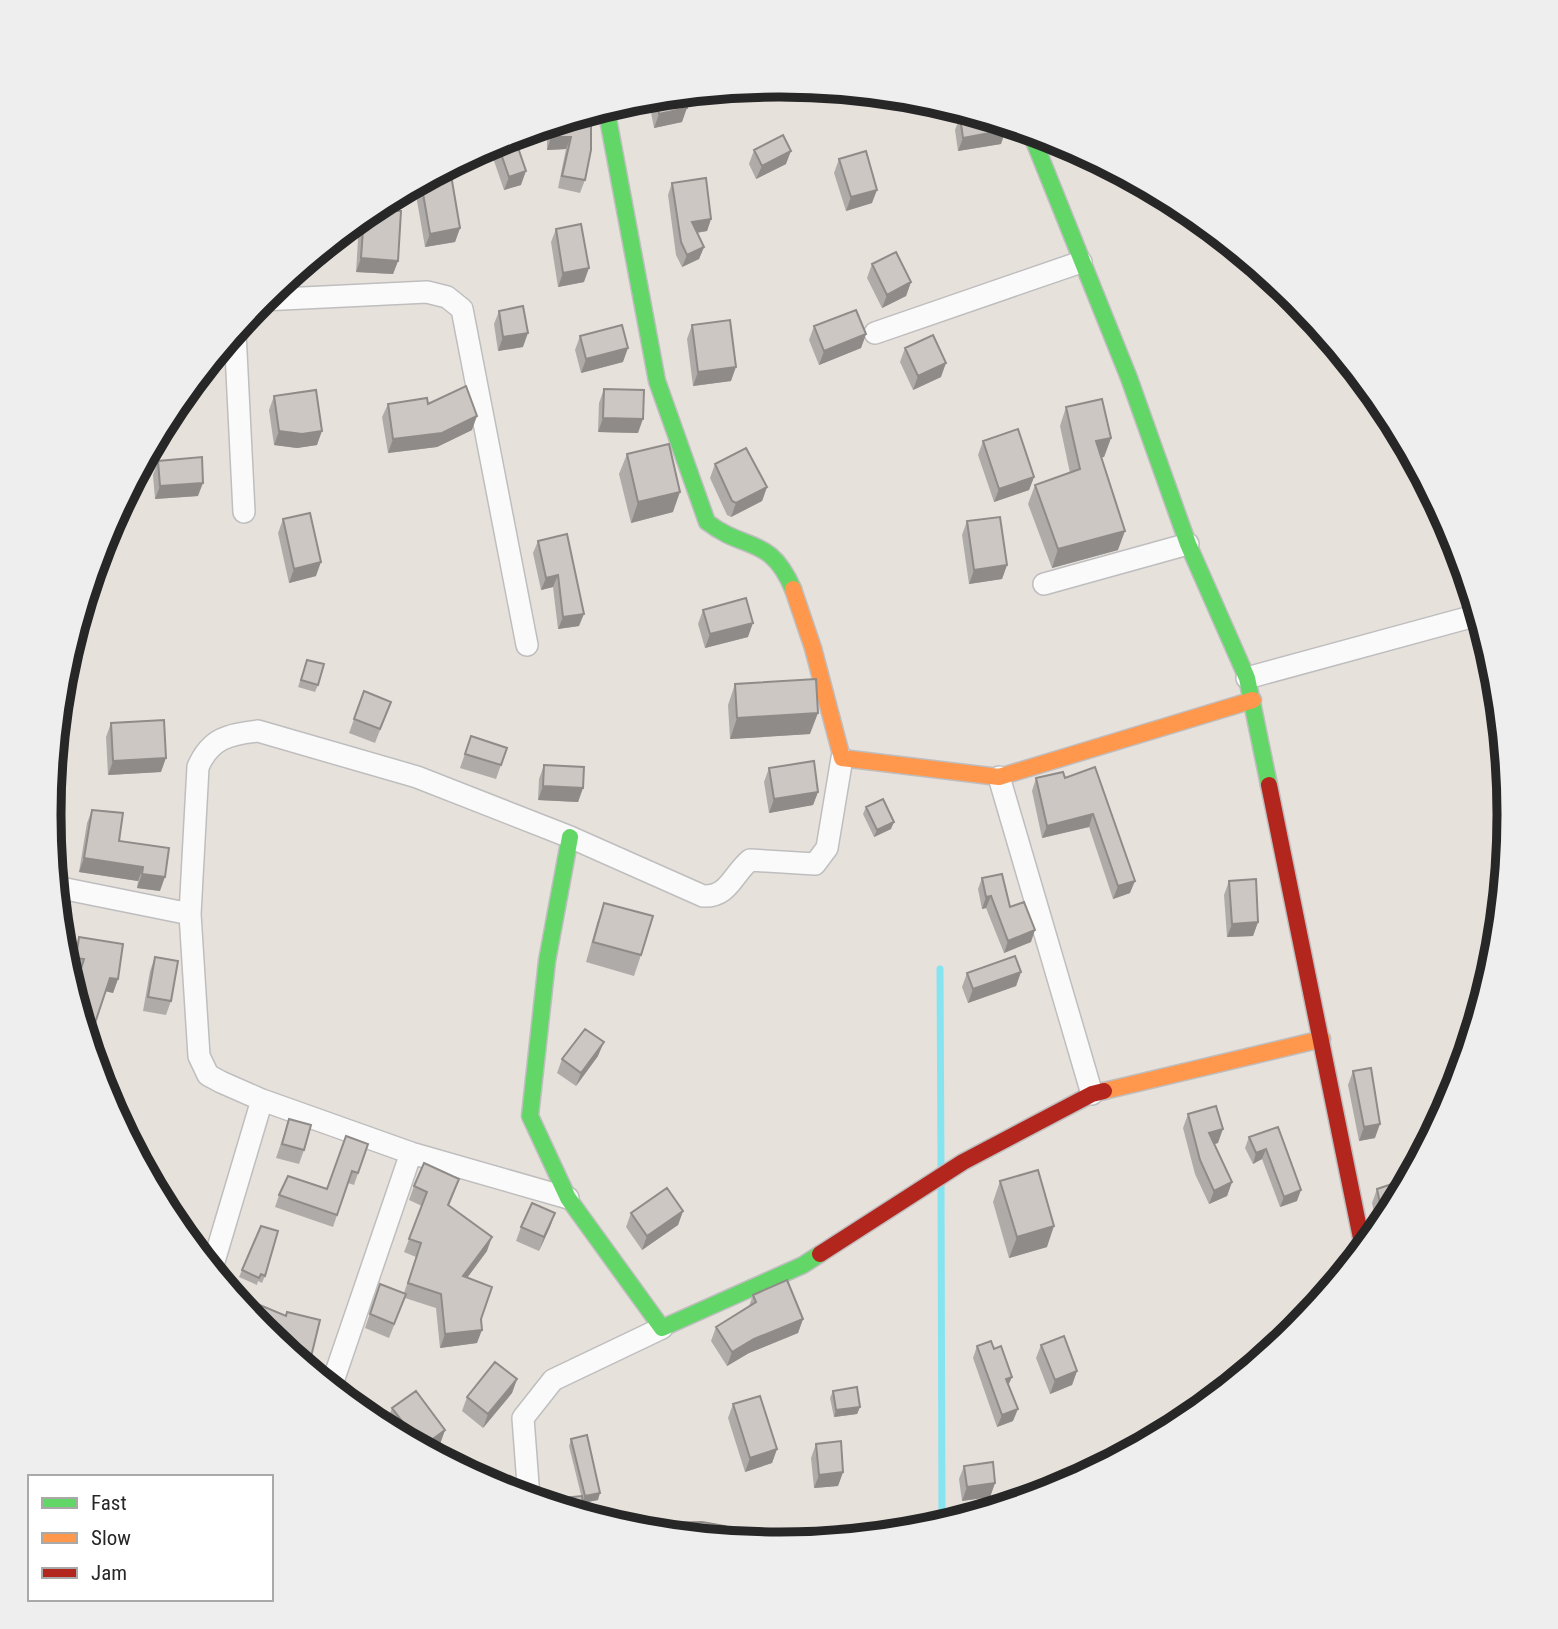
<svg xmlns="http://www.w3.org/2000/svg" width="1558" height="1629" font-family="'Roboto Condensed',sans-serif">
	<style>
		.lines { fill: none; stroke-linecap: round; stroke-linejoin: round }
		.stream { stroke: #86e4f1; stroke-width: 7 }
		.street-casing { stroke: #bfbebf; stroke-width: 24 }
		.fast-casing { stroke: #bfbebf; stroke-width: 19 }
		.slow-casing { stroke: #bfbebf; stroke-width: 19 }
		.jam-casing { stroke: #bfbebf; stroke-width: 19 }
		.street { stroke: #fbfafa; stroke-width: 21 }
		.fast { stroke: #63d668; stroke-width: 16 }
		.slow { stroke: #ff974d; stroke-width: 16 }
		.jam { stroke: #b3261e; stroke-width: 16 }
		.wall { fill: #afaba8 }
		.shaded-wall { fill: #8f8b88 }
		.building { fill: #ccc7c3; stroke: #8f8b88; stroke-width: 2 }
		.rim { fill: none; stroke: #272727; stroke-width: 9 }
	</style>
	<rect width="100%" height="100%" fill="#e7e1dc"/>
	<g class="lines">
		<path class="stream" d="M940,969l1,198
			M941,1186l1,338"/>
		<defs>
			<path id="street" d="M262,300l165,-8 20,5 15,12 65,336
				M235,332l9,180
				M875,333l206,-71
				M1044,584l144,-40
				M1247,678l231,-63
				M999,777l93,317
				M56,887l134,27 8,-147c12,-28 30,-33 60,-36l159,46 153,60 133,59c26,1 29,-21 47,-36l65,4 12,-16 15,-90
				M190,914l9,142 9,19 13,7 41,18 149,53
				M212,1268l50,-168
				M331,1387l80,-234 157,45
				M529,1498l-6,-80 30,-38 109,-52"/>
			<path id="fast" d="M606,108l51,273 50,141c39,30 63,13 86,67
				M1030,131l99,247 59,166 59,134 22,107
				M570,837l-23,124 -17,155 38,82 94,130 141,-63 17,-11"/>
			<path id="slow" d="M793,589l20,59 29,110 157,19 254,-77
				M1104,1091l218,-52"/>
			<path id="jam" d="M1269,785l94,463
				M820,1254l143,-92 129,-68 12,-3"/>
		</defs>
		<use href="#street" class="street-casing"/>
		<use href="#fast" class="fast-casing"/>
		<use href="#slow" class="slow-casing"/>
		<use href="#jam" class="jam-casing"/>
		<use href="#street" class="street"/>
		<use href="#fast" class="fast"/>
		<use href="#slow" class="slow"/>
		<use href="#jam" class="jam"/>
	</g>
	<path class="wall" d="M684,94l-2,28 -28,6 -6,-31z
		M591,112l-6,68 -5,13 -22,-5 8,-39 -19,1v-24z
		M960,117l41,27 -43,7 -3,-21z
		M498,145l23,40 -17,5 -11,-32z
		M754,150l32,14 -30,15 -7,-15z
		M839,159l33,44 -26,8 -12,-38z
		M420,182l40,46 -5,14 -30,5 -9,-52z
		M672,183l39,36 -4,12 -10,2 7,14 -5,12 -17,8 -6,-12 -8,-60z
		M364,215l34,46 -5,13 -37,-2 3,-49 2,-6z
		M556,229l28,53 -26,5 -7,-45z
		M872,264l39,18 -5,14 -24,12 -15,-30z
		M499,311l24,36 -25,4 -4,-27z
		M692,325l39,56 -38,5 -6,-47z
		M814,326l52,8 -5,14 -42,17 -10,-25z
		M580,336l43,26 -42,11 -6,-23z
		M905,348l36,29 -28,13 -13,-28z
		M604,389l34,44 -40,-1 1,-29z
		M274,396l43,49 -20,3 -23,-3 -5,-35z
		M388,404h40l44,26 -35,17 -49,6 -6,-36z
		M1066,407l45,31 -7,19h-3l17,93 -66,18 -24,-64 7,-19 35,-12 -10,-47z
		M983,441l51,36 -5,13 -35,12 -16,-47z
		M627,454l46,58 -42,11 -12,-49z
		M158,461l40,35 -43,3 -2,-24z
		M715,464l52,23 -5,14 -31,16 -4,-2 -17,-37z
		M283,519l33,57 -27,7 -11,-50z
		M967,521l40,44 -5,14 -33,5 -7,-49z
		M567,534l12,92 -21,3 -5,-42 -12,3 -8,-37 5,-12z
		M703,610l45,27 -43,11 -7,-24z
		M307,660l11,25 -3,7 -17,-5z
		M735,684l75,50 -80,5 -2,-34z
		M364,691l27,11 -16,41 -26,-10z
		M111,723l50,49 -53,3 -2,-38z
		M471,736l36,12 -11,31 -36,-11z
		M544,765l39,23 -5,14 -40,-2 1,-21z
		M1095,767l35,126 -17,6 -24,-72 -47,11 -10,-47 4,-13h29z
		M769,768l49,24 -5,13 -44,8 -5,-31z
		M866,807l25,22 -17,8 -11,-23z
		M92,810l27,31 41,50 -23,-3 1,-7 -59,-9 8,-49z
		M982,878l28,29 21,35 -27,11 -18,-45 -4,1 -4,-20z
		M1229,881l29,41 -5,14 -26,1 -3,-42z
		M604,903l37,52 -7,21 -48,-14 11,-39z
		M79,937l39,42 -5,14 -8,-2 -16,49 -16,-50 6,-17 -8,-1 3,-21z
		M155,957l16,44 -5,14 -23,-4 7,-40z
		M1021,972l-5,14 -48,17 -6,-16 5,-14z
		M598,1056l-22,30 -19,-13 5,-14z
		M1353,1071l22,67 -16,3 -11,-56z
		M1453,1094l-16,31 -2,-6 7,-21z
		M1188,1114l30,29 -4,1 18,38 -5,14 -18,8 -14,-30 -12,-46z
		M289,1119l15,31 -5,14 -23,-6z
		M1278,1127l19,74 -17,6 -18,-48 -9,5 -8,-16 4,-11z
		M368,1144l-14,41 -6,-2 -15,44 -58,-20 4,-12 48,-6z
		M459,1179l-10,27 38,45 -20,27 14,41 -4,24 -37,5 -4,-40 -31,-10 -16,40 -24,-10 15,-44 24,9 12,-36 -12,-5 18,-46 -13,-6 5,-14z
		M1000,1181l47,66 -38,11 -16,-56z
		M1377,1189l9,31 -8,10 -6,-27z
		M683,1211l-5,14 -36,25 -16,-23 5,-14z
		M555,1213l-5,14 -11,24 -23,-10 5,-14z
		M261,1226l4,50 -3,7 -4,-2 -1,4 -18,-8z
		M753,1295l50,24 -5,14 -49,20 -22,13 -16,-25 5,-14 33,-21z
		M241,1304l45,12 23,49 3,1 -2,4 -47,-40z
		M1041,1345l36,26 -5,14 -22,9 -14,-36z
		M977,1346l17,3 18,28 -4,8 5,36 -16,6 -24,-69z
		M517,1379l-5,14 -29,35 -21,-17 5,-14z
		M833,1391l27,16 -3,7 -23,3 -4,-19z
		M733,1404l44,45 -5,14 -27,9 -17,-54z
		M392,1408l53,22 -5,14 -10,8 -35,-19 -8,-11z
		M571,1439l27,61 -15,3 -14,-57z
		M816,1444l27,28 -5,14 -24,2 -3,-30z
		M964,1466l31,17 -5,14 -28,4 -3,-22z"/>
	<path class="shaded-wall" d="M687,108l-5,14 -28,6 5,-14z
		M1006,130l-5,14 -43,7 5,-13z
		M551,137h20l-5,12 -19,1z
		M791,151l-5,13 -30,15 6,-13z
		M526,171l-5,14 -17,5 5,-13z
		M877,190l-5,13 -26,8 5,-14z
		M711,219l-4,12 -20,3 5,-12z
		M460,228l-5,14 -30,5 5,-13z
		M704,247l-5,12 -17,8 5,-12z
		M361,258l37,3 -5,13 -37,-2z
		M589,268l-5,14 -26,5 5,-14z
		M911,282l-5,14 -24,12 5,-13z
		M528,333l-5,14 -25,4 5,-14z
		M866,334l-5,14 -42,17 5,-14z
		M628,348l-5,14 -42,11 5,-14z
		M946,363l-5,14 -28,13 5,-14z
		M736,367l-5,14 -38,5 5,-14z
		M477,416l-5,14 -35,17 -49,6 5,-14z
		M603,418l40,1 -5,14 -40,-1z
		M279,431h43l-5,14 -20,3 -23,-3z
		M1111,438l-7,19 -15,3 7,-19z
		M1034,477l-5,13 -35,12 5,-13z
		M203,483l-5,13 -43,3 5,-13z
		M767,487l-5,14 -31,16 5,-14z
		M680,492l-7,20 -42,11 7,-21z
		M1125,531l-7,19 -66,18 6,-19z
		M321,562l-5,14 -27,7 5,-14z
		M1007,565l-5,14 -33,5 5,-14z
		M558,575l-5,12 -12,3 5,-12z
		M584,614l-5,12 -21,3 5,-12z
		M753,623l-5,14 -43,11 5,-14z
		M818,713l-8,21 -80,5 7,-21z
		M166,758l-5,14 -53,3 5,-14z
		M543,786l40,2 -5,14 -40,-2z
		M818,792l-5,13 -44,8 5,-14z
		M1093,814l-4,13 -47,11 5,-12z
		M894,822l-3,7 -17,8 3,-7z
		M50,823h9l-5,14h-3z
		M84,858l59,9 -5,14 -59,-9z
		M142,874l23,3 -5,14 -23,-3z
		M1135,881l-5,12 -17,6 5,-13z
		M991,896l-5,12 -4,1 4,-12z
		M1258,922l-5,14 -26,1 5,-13z
		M1035,930l-4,12 -27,11 4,-12z
		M1021,972l-5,14 -48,17 5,-14z
		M110,978l8,1 -5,14 -8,-2z
		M604,1042l-6,14 -22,30 5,-13z
		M1380,1124l-5,14 -16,3 5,-14z
		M1223,1129l-5,14 -14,4 5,-14z
		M1266,1149l-4,10 -9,5 3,-11z
		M1232,1182l-5,14 -18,8 5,-13z
		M1301,1190l-4,11 -17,6 4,-10z
		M683,1211l-5,14 -36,25 5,-14z
		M555,1213l-5,14 -11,24 5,-14z
		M1054,1226l-7,21 -38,11 8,-21z
		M492,1237l-5,14 -29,39 5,-14z
		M803,1319l-5,14 -49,20 -22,13 5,-14 22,-13z
		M482,1330l-5,13 -37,5 5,-14z
		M1077,1371l-5,14 -22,9 5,-14z
		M1012,1377l-5,11 -1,-9z
		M517,1379l-5,14 -29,35 5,-14z
		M860,1407l-3,7 -23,3 2,-7z
		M1018,1409l-5,12 -16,6 5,-12z
		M445,1430l-5,14 -10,8 -8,-5z
		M777,1449l-5,14 -27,9 5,-14z
		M843,1472l-5,14 -24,2 5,-13z
		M995,1483l-5,14 -28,4 5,-14z
		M600,1493l-2,7 -16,3 3,-7z"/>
	<path class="building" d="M684,94l3,14 -28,6 -4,-17z
		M591,112v38l-6,30 -23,-4 9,-39h-20v-13z
		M974,114l31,10 1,6 -43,8 -3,-21z
		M783,135l8,16 -29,15 -8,-16z
		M515,139l11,32 -17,6 -11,-32z
		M866,151l11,39 -26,7 -12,-38z
		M451,175l9,53 -30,6 -9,-52 4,-2z
		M706,178l5,41 -19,3 12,25 -17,8 -6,-13 -9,-59z
		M371,210l30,1 -3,50 -37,-3 3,-43z
		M581,224l8,44 -26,5 -7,-44z
		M896,252l15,30 -24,13 -15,-31z
		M523,306l5,27 -25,4 -4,-26z
		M856,310l10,24 -42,17 -10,-25z
		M730,320l6,47 -38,5 -6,-47z
		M622,325l6,23 -42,11 -6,-23z
		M933,335l13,28 -28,13 -13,-28z
		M466,386l11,30 -35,17 -49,6 -5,-35 39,-6 1,6z
		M604,389l40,1 -1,29 -40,-1z
		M316,390l6,41 -20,3 -23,-3 -5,-35z
		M1102,399l9,39 -15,3 29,90 -67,18 -23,-64 45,-16 -14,-62z
		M1018,429l16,48 -35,12 -16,-48z
		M669,444l11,48 -42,10 -11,-48z
		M746,448l21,39 -31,16 -4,-2 -17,-37z
		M202,457l1,26 -43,3 -2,-25z
		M310,513l11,49 -27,7 -11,-50z
		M1000,517l7,48 -33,5 -7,-49z
		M567,534l17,80 -21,3 -5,-42 -12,3 -8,-37z
		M746,598l7,25 -43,11 -7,-24z
		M307,660l17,4 -6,21 -17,-5z
		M816,679l2,34 -81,5 -2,-34z
		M364,691l27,11 -11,27 -26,-10z
		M164,720l2,38 -53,3 -2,-38z
		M471,736l36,12 -6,17 -36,-11z
		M814,761l4,31 -44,7 -5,-31z
		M544,765l40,2 -1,21 -40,-2z
		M1095,767l40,114 -17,5 -25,-72 -46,12 -11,-48 27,-6 2,6z
		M51,792l9,1 -1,30h-9l-1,-8z
		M883,799l11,23 -17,8 -11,-23z
		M92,810l31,3 -4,28 50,7 -4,29 -23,-3 1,-7 -59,-9z
		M1002,874l8,33 14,-5 11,28 -27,11 -17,-45 -5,1 -4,-19z
		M1256,879l2,43 -26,2 -3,-43z
		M604,903l49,13 -12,39 -48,-13z
		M79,937l44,7 -5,35 -8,-1 -16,48 -11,-3 -9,-32 10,-32 -8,-1z
		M1015,956l6,16 -48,17 -6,-16z
		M155,957l23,4 -7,40 -23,-4z
		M585,1029l19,13 -23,31 -19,-14z
		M1371,1068l9,56 -16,3 -11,-56z
		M1453,1094l-7,14 -4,-10z
		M1216,1106l7,23 -14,4 23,49 -18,9 -14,-31 -12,-46z
		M289,1119l22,6 -7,25 -22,-6z
		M1278,1127l23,63 -17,7 -18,-48 -10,4 -7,-16z
		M346,1136l22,8 -10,29 -6,-2 -15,44 -58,-20 9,-19 39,13z
		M424,1163l35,16 -11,26 44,32 -29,39 29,11 -11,32 1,11 -37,4 -4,-40 -33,-11 13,-40 -12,-4 18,-47 -13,-6z
		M1038,1170l16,56 -37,11 -17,-56z
		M1398,1182l3,9 -17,31 -7,-33z
		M667,1188l16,23 -36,25 -16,-23z
		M532,1203l23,10 -11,24 -23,-10z
		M261,1226l17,5 -13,45 -4,-2 -2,4 -17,-8z
		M787,1280l16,39 -49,20 -22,13 -16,-25 40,-25 -3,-7z
		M380,1284l26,10 -12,30 -24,-10z
		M243,1298l43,18 1,-4 33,8 -11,45 3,1 -2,3 -30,-24 4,-8 -25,-10 -18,-23z
		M1064,1336l13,35 -22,9 -14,-35z
		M991,1341l3,8 7,-3 11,31 -6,2 12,30 -16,6 -25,-69z
		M495,1362l22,17 -29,35 -21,-17z
		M857,1387l3,20 -24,3 -3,-19z
		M416,1391l29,39 -23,17 -30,-39z
		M760,1396l17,53 -27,9 -17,-54z
		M587,1435l13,58 -15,3 -14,-57z
		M841,1441l2,31 -24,3 -3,-31z
		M462,1461v8l-12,-6z
		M993,1462l2,21 -28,4 -3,-21z
		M582,1496l2,18 -31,-9 -1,-6z
		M702,1522l23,4 -2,13 -64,-6v-10z"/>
	<path d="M0 0H1558V1629H0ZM778 97H780A717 717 0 0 1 1497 814V815A717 717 0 0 1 780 1532H778A717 717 0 0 1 61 815V814A717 717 0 0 1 778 97Z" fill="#eee" fill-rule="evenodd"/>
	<path class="rim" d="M778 97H780A717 717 0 0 1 1497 814V815A717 717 0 0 1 780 1532H778A717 717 0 0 1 61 815V814A717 717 0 0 1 778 97Z"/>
	<rect x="28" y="1475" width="245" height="126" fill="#ffffff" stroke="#a9a9a9" stroke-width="2"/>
	<rect x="42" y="1498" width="35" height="10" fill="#63d668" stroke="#a9a9a9" stroke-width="2"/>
	<text x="91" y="1510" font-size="21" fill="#272727">Fast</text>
	<rect x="42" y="1533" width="35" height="10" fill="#ff974d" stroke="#a9a9a9" stroke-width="2"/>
	<text x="91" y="1545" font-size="21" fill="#272727">Slow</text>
	<rect x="42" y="1568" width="35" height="10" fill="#b3261e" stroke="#a9a9a9" stroke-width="2"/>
	<text x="91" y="1580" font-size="21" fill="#272727">Jam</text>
</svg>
